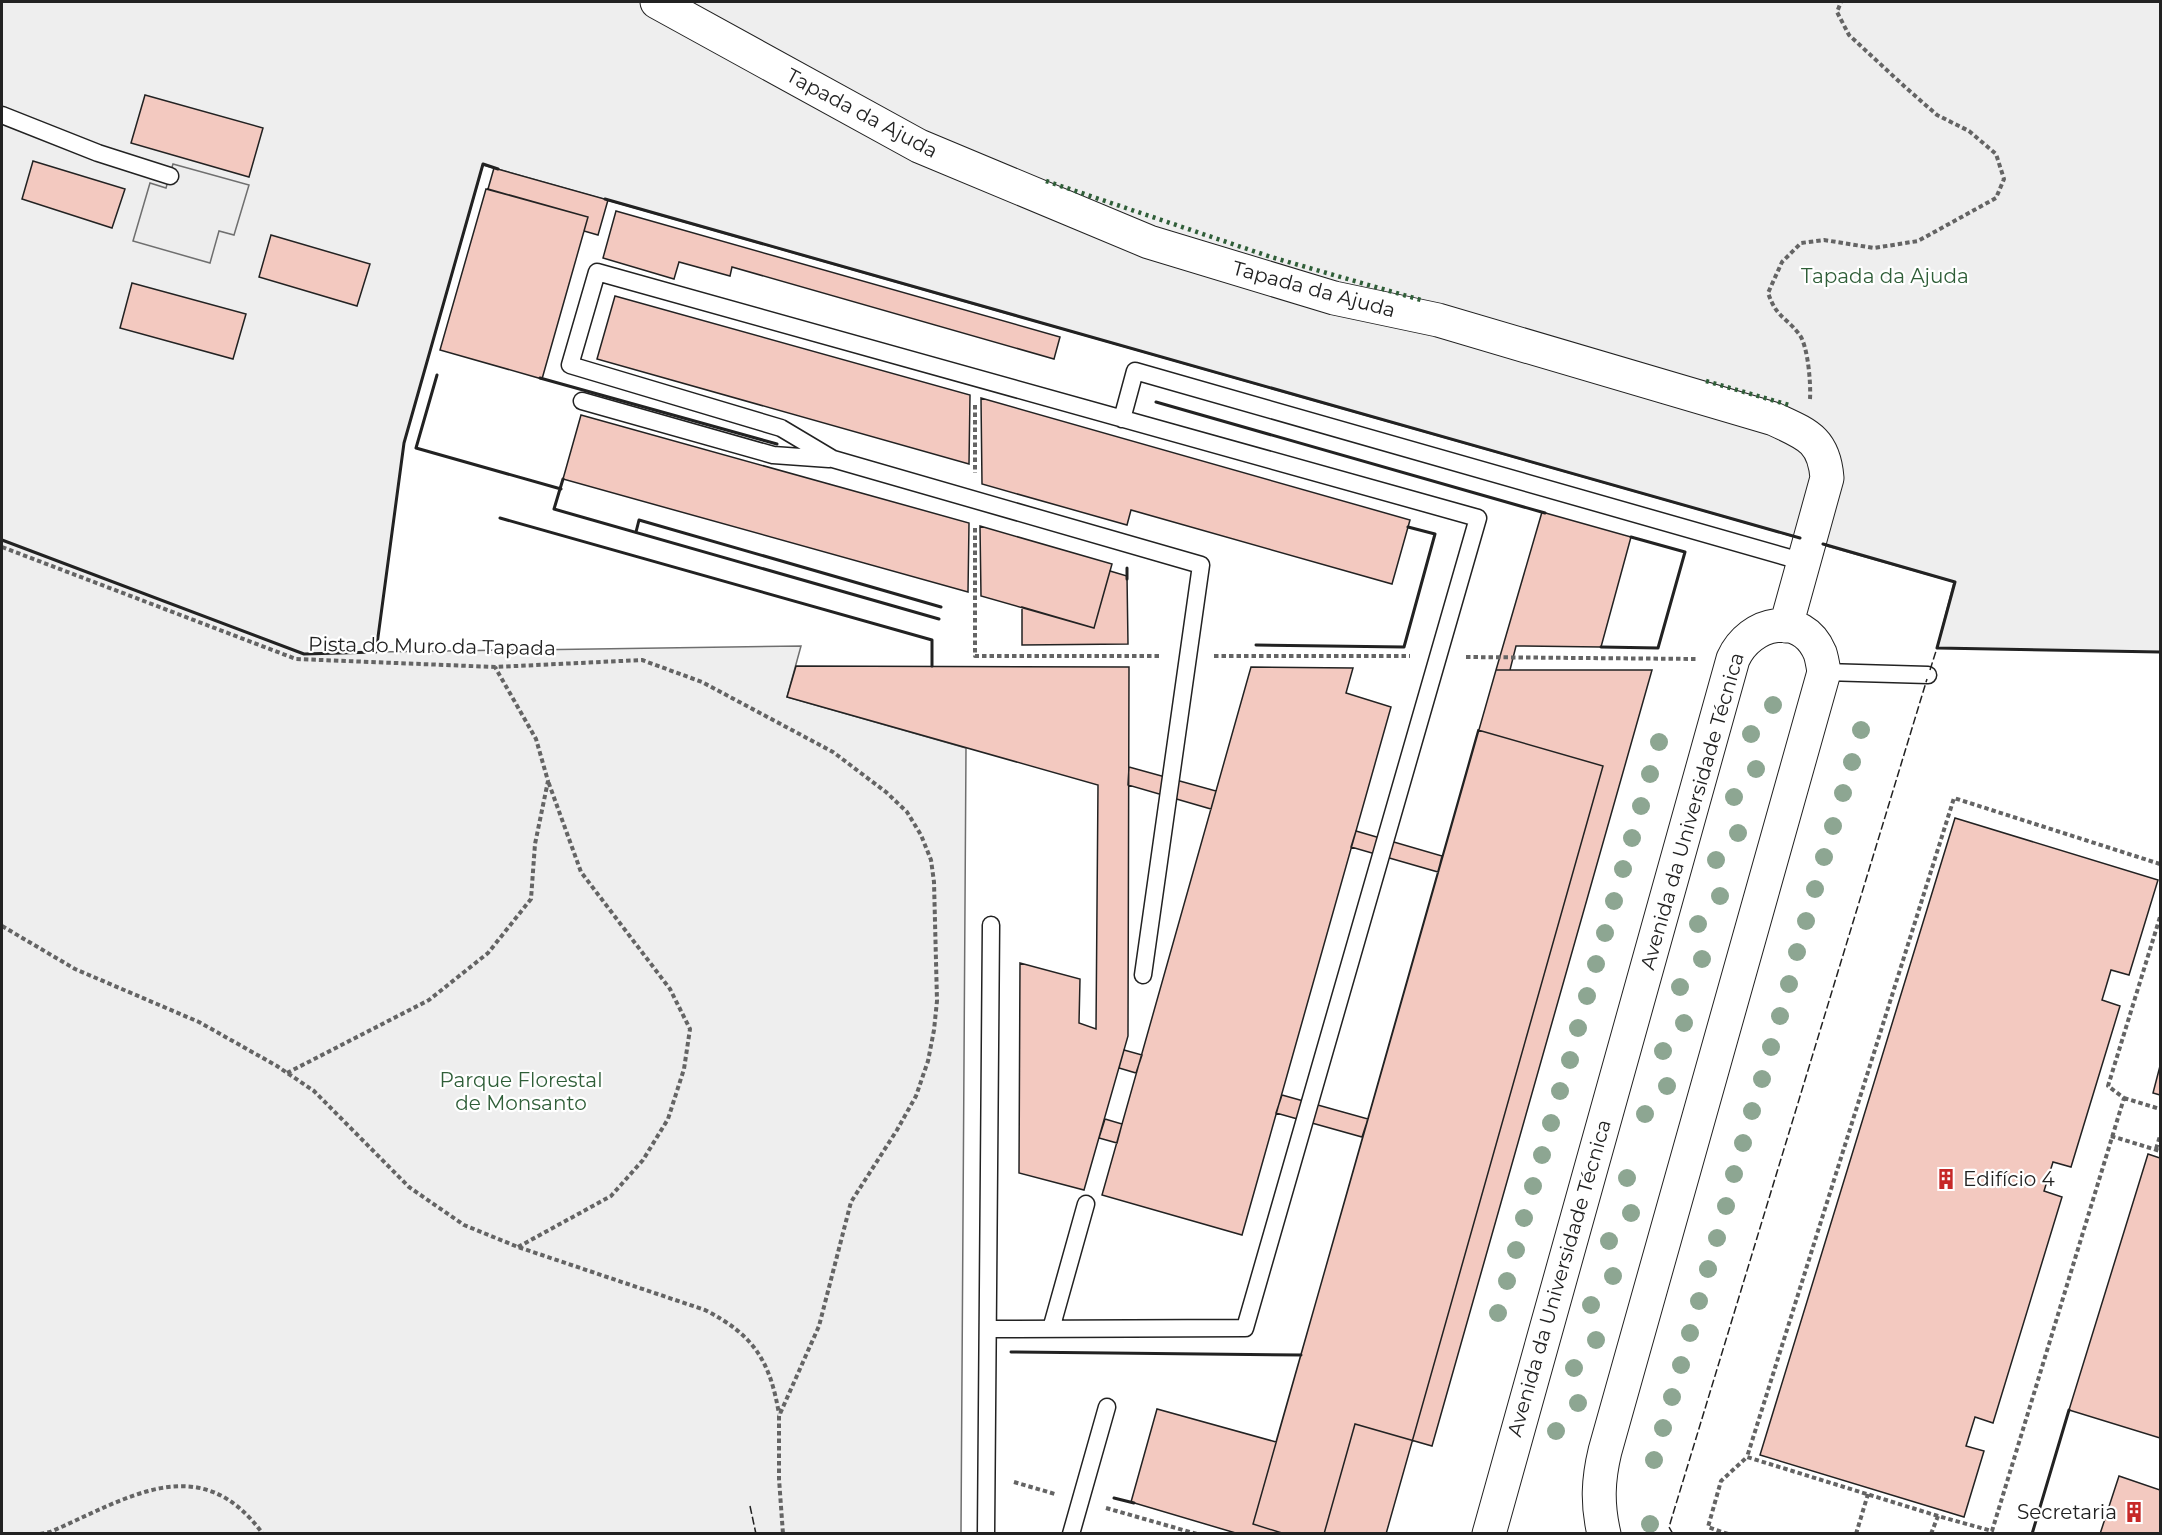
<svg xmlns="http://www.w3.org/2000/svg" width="2162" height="1535" font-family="Montserrat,sans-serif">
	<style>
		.green { fill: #eee; stroke: #6f6f6f; stroke-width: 1.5 }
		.parking { fill: #ededed; stroke: #6f6f6f; stroke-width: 1.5 }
		.building { fill: #f3c9c0; stroke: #222; stroke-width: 1.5 }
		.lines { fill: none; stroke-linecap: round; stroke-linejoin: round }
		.lane-casing { stroke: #222; stroke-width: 19 }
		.street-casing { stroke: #222; stroke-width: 35 }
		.path { stroke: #646464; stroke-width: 4; stroke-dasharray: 4.5 3; stroke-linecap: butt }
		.lane { stroke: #fff; stroke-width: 16 }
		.street { stroke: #fff; stroke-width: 33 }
		.hedge { stroke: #2f5e38; stroke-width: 4.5; stroke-dasharray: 3 4.5; stroke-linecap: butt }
		.fence { stroke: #222; stroke-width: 1.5; stroke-dasharray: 8 3; stroke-linecap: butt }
		.wall { stroke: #222; stroke-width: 3 }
		.tree { fill: #8da692 }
		.labels { text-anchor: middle; stroke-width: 4.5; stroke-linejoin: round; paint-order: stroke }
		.street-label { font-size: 20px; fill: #222; stroke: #fff }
		.park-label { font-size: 20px; fill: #2f5e38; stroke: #fff }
		.poi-label { font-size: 20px; fill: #222; stroke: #fff; text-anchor: start }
	</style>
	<rect width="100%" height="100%" fill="#fff"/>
	<path class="green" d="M2,2h2158v650l-223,-4 17,-66 -1471,-417 -79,278 -28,209 425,-6 -14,51 179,51 -5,785 -959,1z"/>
	<path class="parking" d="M173,164l76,21 -15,50 -15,-4 -9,32 -77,-22 17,-58 16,5z"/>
	<path class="building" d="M145,95l118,33 -14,49 -118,-34z
		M33,161l92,28 -13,39 -90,-29z
		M494,168l114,32 -10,35 -14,-4 4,-14 -100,-28z
		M486,189l102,28 -46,162 -102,-29z
		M616,211l444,126 -6,22 -322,-92 -2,9 -51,-14 -5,17 -71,-21z
		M271,235l99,29 -13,42 -98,-29z
		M132,283l114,31 -13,45 -113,-31z
		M615,296l355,99 -1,69 -372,-105z
		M981,398l429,122 -18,64 -261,-74 -4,15 -145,-41z
		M581,415l388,108 -1,69 -405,-113z
		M1542,512l89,25 -30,110 -85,-1 -6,24h-14z
		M980,526l132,38 -18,64 -113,-32z
		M1110,571l17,5 1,68 -106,1v-38l72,21z
		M796,666l333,1 -1,369 -44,154 -65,-17 1,-210 60,16 -1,44 17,6 2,-244 -311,-88z
		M1251,667l102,1 -7,25 45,14 -149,528 -140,-40z
		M1496,670h156l-220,776 -77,-22 -31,110h-85l-108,-32 26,-93 119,33z
		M1478,730l125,36 -217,768h-101l-32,-10z
		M1129,767l87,24 -5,18 -83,-24z
		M1955,818l203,62 -29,95 -18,-5 -9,30 18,6 -49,161 -18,-5 -9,29 18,6 -69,226 -18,-6 -9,29 18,5 -20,66 -204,-62z
		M1356,831l86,25 -4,16 -87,-25z
		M1124,1050l18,5 -6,18 -17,-5z
		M2160,1066v29l-7,-2z
		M1282,1095l86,24 -6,18 -86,-24z
		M1105,1119l17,5 -5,19 -18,-5z
		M2148,1154l12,4v280l-91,-28z
		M2119,1476l41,14v44h-60z"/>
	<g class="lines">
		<defs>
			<path id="lane" d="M2,115l96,38 72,23
				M582,401l191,54 56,4
				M1122,419l13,-48 669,191
				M1824,672l104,3
				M988,1329l257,-1 233,-810 -881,-246 -27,93 211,63 52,31 368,106 -58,410
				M1051,1329l35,-125
				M986,1534l5,-609
				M1071,1534l36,-127"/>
			<path id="street" d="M657,2l262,144 230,96 185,56 104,22 336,99c32,15 50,20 53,59l-41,148
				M1489,1534l244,-875c17,-38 69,-49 87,-6 2,6 3,13 4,19l-219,779c-7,29 -8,53 -1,83"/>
		</defs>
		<use href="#lane" class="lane-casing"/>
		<use href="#street" class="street-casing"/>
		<path class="path" d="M1810,399c1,-15 -2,-54 -11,-65 -15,-19 -22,-16 -31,-41l14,-31 19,-19 23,-3 50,8 44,-7 78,-43 8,-19 -8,-25 -27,-23 -32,-16 -33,-29 -55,-51 -12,-23 4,-10
			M975,405v68
			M975,528v128h186
			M2,547l294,112 199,8 147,-7 60,22 131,70 53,40 21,20 14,23 10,25 3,22 3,119 -3,29 -6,31 -12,35 -19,34 -46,72 -32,124 -40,90v63l4,55
			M1214,656h196
			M1466,657l232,2
			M2,926l73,43 124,53 78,44 37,25 95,96 55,38 54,22 187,63c49,25 65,51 74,104
			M287,1073l142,-73 59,-47 43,-54 4,-55 13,-63 -12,-42 -41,-72
			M2124,1098l36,11
			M2111,1136l49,15
			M2156,1149l4,-13
			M518,1247l93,-51 32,-36 25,-41 16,-50 6,-40 -20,-40 -89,-117 -33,-91
			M1014,1482l41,12
			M1106,1508l91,26
			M1938,1516l-191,-59 207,-659 206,66
			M40,1534l10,-2c77,-33 150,-85 213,2
			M1728,1534l-20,-7 13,-46 26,-24
			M1856,1534l12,-40
			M1931,1534l7,-18 54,15 132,-433 -16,-12 52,-169"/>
		<use href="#lane" class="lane"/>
		<use href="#street" class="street"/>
		<path class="hedge" d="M1046,181l225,76 150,43
			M1706,381l83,24"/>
		<path class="fence" d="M1930,670l7,-22
			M750,1506l6,28
			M1673,1534l-4,-7 258,-848"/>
		<path class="wall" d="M605,199l1195,339
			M437,375l-21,73 145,41
			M540,378l237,66
			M1156,402l389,111
			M563,479l-9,30 385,110
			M500,518l432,122v26
			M636,532l3,-12 302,87
			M2,540l302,114 72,-2 28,-209 79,-279 15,5
			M1823,544l132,38 -18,66 223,4
			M1127,568v11
			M1256,645l148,2 31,-113 -27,-7
			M1601,647l57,1 27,-96 -54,-15
			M1011,1352l290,3
			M1114,1498l20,5
			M2032,1534l37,-124"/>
	</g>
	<g class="tree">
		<circle cx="1773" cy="705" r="9"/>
		<circle cx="1861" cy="730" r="9"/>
		<circle cx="1751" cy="734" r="9"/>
		<circle cx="1659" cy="742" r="9"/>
		<circle cx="1852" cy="762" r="9"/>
		<circle cx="1756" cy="769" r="9"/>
		<circle cx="1650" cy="774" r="9"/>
		<circle cx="1843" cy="793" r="9"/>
		<circle cx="1734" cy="797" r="9"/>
		<circle cx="1641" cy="806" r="9"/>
		<circle cx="1833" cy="826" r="9"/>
		<circle cx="1738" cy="833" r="9"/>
		<circle cx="1632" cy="838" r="9"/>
		<circle cx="1824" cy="857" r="9"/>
		<circle cx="1716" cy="860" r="9"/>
		<circle cx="1623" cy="869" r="9"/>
		<circle cx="1815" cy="889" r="9"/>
		<circle cx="1720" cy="896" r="9"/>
		<circle cx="1614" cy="901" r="9"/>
		<circle cx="1806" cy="921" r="9"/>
		<circle cx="1698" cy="924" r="9"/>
		<circle cx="1605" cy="933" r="9"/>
		<circle cx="1797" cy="952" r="9"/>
		<circle cx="1702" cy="959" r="9"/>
		<circle cx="1596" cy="964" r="9"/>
		<circle cx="1789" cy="984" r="9"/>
		<circle cx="1680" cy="987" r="9"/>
		<circle cx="1587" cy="996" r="9"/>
		<circle cx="1780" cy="1016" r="9"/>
		<circle cx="1684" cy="1023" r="9"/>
		<circle cx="1578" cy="1028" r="9"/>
		<circle cx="1771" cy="1047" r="9"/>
		<circle cx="1663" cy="1051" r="9"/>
		<circle cx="1570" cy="1060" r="9"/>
		<circle cx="1762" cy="1079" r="9"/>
		<circle cx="1667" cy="1086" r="9"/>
		<circle cx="1560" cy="1091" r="9"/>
		<circle cx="1752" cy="1111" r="9"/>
		<circle cx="1645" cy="1114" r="9"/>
		<circle cx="1551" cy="1123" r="9"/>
		<circle cx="1743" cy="1143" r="9"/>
		<circle cx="1542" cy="1155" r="9"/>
		<circle cx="1734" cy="1174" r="9"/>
		<circle cx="1627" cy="1178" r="9"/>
		<circle cx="1533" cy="1186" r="9"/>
		<circle cx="1726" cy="1206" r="9"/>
		<circle cx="1631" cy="1213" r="9"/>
		<circle cx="1524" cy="1218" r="9"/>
		<circle cx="1717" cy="1238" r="9"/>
		<circle cx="1609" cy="1241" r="9"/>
		<circle cx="1516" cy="1250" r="9"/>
		<circle cx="1708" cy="1269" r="9"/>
		<circle cx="1613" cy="1276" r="9"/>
		<circle cx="1507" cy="1281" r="9"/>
		<circle cx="1699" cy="1301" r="9"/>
		<circle cx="1591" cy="1305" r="9"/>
		<circle cx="1498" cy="1313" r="9"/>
		<circle cx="1690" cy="1333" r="9"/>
		<circle cx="1596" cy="1340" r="9"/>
		<circle cx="1681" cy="1365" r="9"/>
		<circle cx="1574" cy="1368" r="9"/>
		<circle cx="1672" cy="1397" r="9"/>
		<circle cx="1578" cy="1403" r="9"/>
		<circle cx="1663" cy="1428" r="9"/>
		<circle cx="1556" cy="1431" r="9"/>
		<circle cx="1654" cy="1460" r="9"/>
		<circle cx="1650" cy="1524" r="9"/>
	</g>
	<defs>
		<symbol id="building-bare" viewBox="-9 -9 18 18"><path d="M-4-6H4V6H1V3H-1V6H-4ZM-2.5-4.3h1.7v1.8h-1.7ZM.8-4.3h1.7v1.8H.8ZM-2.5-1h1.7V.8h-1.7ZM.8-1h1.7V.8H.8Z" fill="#c62828" stroke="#fff" stroke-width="2.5" paint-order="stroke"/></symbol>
	</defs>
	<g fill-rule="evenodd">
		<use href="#building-bare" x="1931" y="1164" width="30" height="30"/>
		<use href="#building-bare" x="2119" y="1497" width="30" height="30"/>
	</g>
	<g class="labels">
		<g class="street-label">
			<text transform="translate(862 113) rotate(28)" y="7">Tapada da Ajuda</text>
			<text transform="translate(1314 289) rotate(15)" y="7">Tapada da Ajuda</text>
			<text transform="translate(432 646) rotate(1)" y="7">Pista do Muro da Tapada</text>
			<text transform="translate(1692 811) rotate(-74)" y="7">Avenida da Universidade Técnica</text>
			<text transform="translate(1559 1278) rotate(-74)" y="7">Avenida da Universidade Técnica</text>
		</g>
		<g class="park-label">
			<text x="1885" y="283">Tapada da Ajuda</text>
			<text x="521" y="1087">Parque Florestal<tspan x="521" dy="23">de Monsanto</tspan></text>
		</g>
		<g class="poi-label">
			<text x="1963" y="1186">Edifício 4</text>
			<text x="2117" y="1519" text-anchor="end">Secretaria</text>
		</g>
	</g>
	<rect width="2162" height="1535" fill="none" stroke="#222222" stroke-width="6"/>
</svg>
